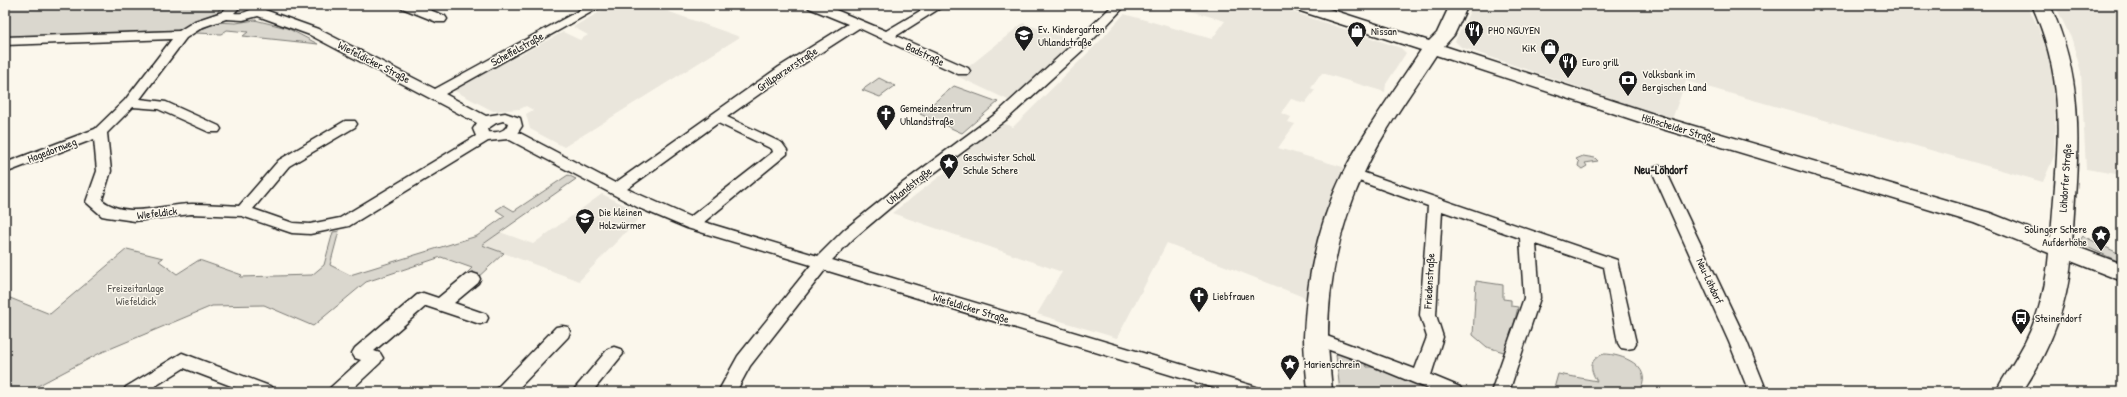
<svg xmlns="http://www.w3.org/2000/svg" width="2127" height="397" font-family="'Patrick Hand',sans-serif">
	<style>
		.built { fill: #eae6dc }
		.green { fill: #dad7ce; stroke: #7b7a75 }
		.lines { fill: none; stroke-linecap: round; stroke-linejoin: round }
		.street-casing { stroke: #1c1c1c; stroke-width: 3 }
		.secondary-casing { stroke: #1c1c1c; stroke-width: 3 }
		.street { fill: #fbf7ec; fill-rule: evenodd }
		.secondary { fill: #fbf7ec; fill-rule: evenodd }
		.labels { text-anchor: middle; stroke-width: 3; stroke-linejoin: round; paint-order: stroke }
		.poi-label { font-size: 11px; fill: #1c1c1c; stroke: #fbf7ec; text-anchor: start }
		.street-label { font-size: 11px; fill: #1c1c1c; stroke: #fbf7ec }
		.park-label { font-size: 11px; fill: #555451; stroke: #fbf7ec }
		.neighbourhood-label { font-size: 12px; font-weight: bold; fill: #1c1c1c; stroke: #fbf7ec }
	</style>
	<rect width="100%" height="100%" fill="#fbf7ec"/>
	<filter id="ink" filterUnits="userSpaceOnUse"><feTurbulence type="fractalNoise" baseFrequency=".025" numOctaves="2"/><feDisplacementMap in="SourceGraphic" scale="8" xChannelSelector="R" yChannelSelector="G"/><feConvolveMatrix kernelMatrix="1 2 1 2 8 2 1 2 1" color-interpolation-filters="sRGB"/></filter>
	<g filter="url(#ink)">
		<path class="built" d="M612,5h38l90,32 -176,110 -34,-18 -4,-15 7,-4 -7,-4 -6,3 -27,2 -40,-21 110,-58 17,8 8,-5 -15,-8z
			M1171,5h101l129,43 5,5 -20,31 -1,8 -63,-19 -11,15 4,2 -10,13 -14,-4 -10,14 10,4 -3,5 7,2 -17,24 65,19 -27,76 -10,55 -139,-55 -50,95 -80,-24 25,-42 -170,-59 60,-46 -3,-2 54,-42 10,4 88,-87 23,-26 88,25 13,-18z
			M1473,5h554l11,22 19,53 -3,76 -11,26 -357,-101 -14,38 -211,-72 -6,-6z
			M2055,5h67v170l-36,-6 -5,-97 -9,-32z
			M1023,23l51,18 -26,27 -40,32 -51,-24z
			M602,194l41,20 -64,67 -97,-36 18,-13 33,12z"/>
		<path class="green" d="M5,5h216v1l-3,6 -6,3 -34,15 -173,7z
			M255,20l32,8 31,16 -75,-8 5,-4 -21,-2 -6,4 -26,-1 21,-11 20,1z
			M879,78l16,8 -15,11 -18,-7z
			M954,86l44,16 -36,31 -42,-19z
			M1583,156l12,2 3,3 -13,2 2,3 -5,3 -4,-3 1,-4 -3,-3z
			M568,175l8,4 -94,66 22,8 -29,27 -11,-4 8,-8 -31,-11 -75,25 -53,44 -49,-21 -52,1 -112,47 -74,39h-21v-96l45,18 77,-65 36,9 -4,3 18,13 22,-14 43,15 -2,2 72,-2 12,-10 9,-33 6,-1 -9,34 20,10 127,-39 28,-20 -9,-6 8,-5 10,6z
			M2083,236l39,19v8l-35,-16 -7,-7z
			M1476,281l27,4v14l8,1v6l7,1 -11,46 -20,-6 -14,-12z
			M1339,352l25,10 3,5h13l61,25h-101l-4,-37z
			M1604,354c18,0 48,12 37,34l25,4h-113l5,-18 39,7c-8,-12 -8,-22 7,-27z"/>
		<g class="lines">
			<defs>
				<path id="street" d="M229,5h13l-8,8c8,1 16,-1 21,-8h12l-2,5 53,19 117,60 154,-84h15l-159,89 41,22 19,-3 15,5 2,8 -4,6 97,51 164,-116 69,-43 -39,-16 -2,-3h17l62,26 44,-26h15l-49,31 72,32 2,3 -2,3h-10l-99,-46 -70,45 -62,44 55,26 5,7v4l-83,68 114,34 26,-26 56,-45 97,-72 78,-71 38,-37h13l-41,43 -78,71 -97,72 -56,47 -22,22 418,125 6,2 3,5h-32l-402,-122 -75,96 -14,26h-18l20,-36 73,-91 -124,-37 -48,-20 -131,-69 -20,2 -139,85 -39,8 -18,-1 -50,-17 -51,-2 -56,7 -28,-4 -5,-1 -16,-14 11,-31 -3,-32 -89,34v-10l90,-34 30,-29 47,-61 -167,6v-8l174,-6 16,-10 27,-9zM258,16l52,19 167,88 -4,6 3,7 -136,82 -30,6 -17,-1 -40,-14 36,-43 66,-39 2,-3 -2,-3h-10l-66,39 -40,46c-16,-1 -31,-2 -47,-2 -30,0 -64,16 -90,-4l9,-29 -4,-38 26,-26 25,2 51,23h10l2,-3 -2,-3 -53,-24 -26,-3 46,-61 17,-11 23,-8 17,1zM503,121l5,2c-2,9 -12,10 -20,9l-1,-3 9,-6zM718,123l54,26 1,3 -83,65 -63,-28z
					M400,5h17l28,11 2,3 -2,3h-8l-35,-14z
					M1659,166l5,2 2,3 81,171 20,50h-18l-20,-50 -77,-171 2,-3z
					M1353,169l264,91 19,83 -3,5 -6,1 -6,-1 -3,-5 -14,-76 -68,-23 4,54 -31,94h-18l33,-94 -4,-60 -78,-27 -6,104 7,22 -12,38 29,12 3,5h-27l-73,-30 -53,-19 -2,-5 2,-5 6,-1 99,37 12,-32 -7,-22 8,-109 -80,-29 -2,-3 2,-3z
					M472,273l6,2 2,4 -2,4 -24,20 32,11 2,4 -2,4 -6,2 -54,-18 -52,45 6,2 3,5 -3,5 -31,29h-21l3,-5 30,-27 -6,-2 -3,-5 3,-5 62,-53 6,-2 15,5 28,-23z
					M562,326l6,1 2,5 -2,5 -53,55h-20l3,-5 58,-60z
					M614,347l6,2 3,5 -31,38h-20l36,-43z
					M182,353l90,34 3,5h-28l-63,-24 -38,24h-23l3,-5z"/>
				<path id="secondary" d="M1291,5h26l112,36 8,-8 13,-28h18l-14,30 -10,11 219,71 327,96 61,24c6,-87 18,-149 -19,-232h18c38,84 27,151 22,240l50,19v17l-51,-20c-4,48 -23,92 -49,131h-26c6,-13 15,-24 22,-37 19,-31 28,-66 31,-102l-75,-30 -325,-98 -213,-70c-25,39 -54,77 -73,120 -23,50 -35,107 -35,162 0,19 3,37 4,55h-24c-1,-18 -4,-36 -4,-55 2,-56 14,-113 39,-164 22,-43 51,-82 78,-123l-127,-41z"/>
			</defs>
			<use href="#street" class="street-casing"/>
			<use href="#secondary" class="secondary-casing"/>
			<use href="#street" class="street"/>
			<use href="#secondary" class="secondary"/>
		</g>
	</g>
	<defs>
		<symbol id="restaurant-pin" viewBox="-11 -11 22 30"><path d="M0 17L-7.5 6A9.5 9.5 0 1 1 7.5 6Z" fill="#1c1c1c" stroke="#fbf7ec"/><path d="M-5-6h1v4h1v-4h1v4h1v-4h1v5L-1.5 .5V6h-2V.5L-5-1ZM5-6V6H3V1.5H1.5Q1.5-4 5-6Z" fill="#fff"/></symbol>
		<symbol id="shop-pin" viewBox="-11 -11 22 30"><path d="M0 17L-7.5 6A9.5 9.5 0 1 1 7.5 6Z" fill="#1c1c1c" stroke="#fbf7ec"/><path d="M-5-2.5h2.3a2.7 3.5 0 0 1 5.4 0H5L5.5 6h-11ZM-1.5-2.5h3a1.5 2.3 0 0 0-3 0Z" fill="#fff"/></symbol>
		<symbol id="school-pin" viewBox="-11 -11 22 30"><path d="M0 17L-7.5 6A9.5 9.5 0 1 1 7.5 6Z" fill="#1c1c1c" stroke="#fbf7ec"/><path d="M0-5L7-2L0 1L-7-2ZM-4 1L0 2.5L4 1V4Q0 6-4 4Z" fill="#fff"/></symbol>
		<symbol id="bank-pin" viewBox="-11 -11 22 30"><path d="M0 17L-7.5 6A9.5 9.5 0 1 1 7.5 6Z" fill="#1c1c1c" stroke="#fbf7ec"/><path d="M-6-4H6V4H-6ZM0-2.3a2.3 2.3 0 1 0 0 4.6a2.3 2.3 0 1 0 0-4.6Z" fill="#fff"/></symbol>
		<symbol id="church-pin" viewBox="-11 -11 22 30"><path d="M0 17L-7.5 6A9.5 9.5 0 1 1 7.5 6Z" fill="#1c1c1c" stroke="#fbf7ec"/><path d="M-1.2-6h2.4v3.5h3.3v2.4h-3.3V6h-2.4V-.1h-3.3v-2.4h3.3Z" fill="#fff"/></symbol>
		<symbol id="sight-pin" viewBox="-11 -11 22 30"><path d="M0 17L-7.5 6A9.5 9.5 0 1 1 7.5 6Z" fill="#1c1c1c" stroke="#fbf7ec"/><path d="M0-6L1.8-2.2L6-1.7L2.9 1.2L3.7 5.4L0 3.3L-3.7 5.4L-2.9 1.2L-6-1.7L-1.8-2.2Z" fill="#fff"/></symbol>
		<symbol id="bus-pin" viewBox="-11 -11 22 30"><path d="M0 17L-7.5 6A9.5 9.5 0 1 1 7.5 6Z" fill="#1c1c1c" stroke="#fbf7ec"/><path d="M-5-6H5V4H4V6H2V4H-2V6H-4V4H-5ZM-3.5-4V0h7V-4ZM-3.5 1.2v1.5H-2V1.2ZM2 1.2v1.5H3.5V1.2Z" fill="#fff"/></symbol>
	</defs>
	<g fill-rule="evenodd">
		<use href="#restaurant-pin" x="1463" y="19" width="22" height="30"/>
		<use href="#shop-pin" x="1346" y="20" width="22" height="30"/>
		<use href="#school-pin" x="1013" y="24" width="22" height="30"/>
		<use href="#shop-pin" x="1539" y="37" width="22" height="30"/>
		<use href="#restaurant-pin" x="1557" y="51" width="22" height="30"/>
		<use href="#bank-pin" x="1617" y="69" width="22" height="30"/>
		<use href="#church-pin" x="875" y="103" width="22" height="30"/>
		<use href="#sight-pin" x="938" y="152" width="22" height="30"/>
		<use href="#school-pin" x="574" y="207" width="22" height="30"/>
		<use href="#sight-pin" x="2090" y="224" width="22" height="30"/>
		<use href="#church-pin" x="1188" y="285" width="22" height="30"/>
		<use href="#bus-pin" x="2010" y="307" width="22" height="30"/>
		<use href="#sight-pin" x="1279" y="353" width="22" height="30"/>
	</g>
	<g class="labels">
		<g class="poi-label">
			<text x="1038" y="33">Ev. Kindergarten<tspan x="1038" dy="13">Uhlandstraße</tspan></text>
			<text x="1488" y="34">PHO NGUYEN</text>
			<text x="1371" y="35">Nissan</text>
			<text x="1536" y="52" text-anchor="end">KiK</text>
			<text x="1582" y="66">Euro grill</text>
			<text x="1642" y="78">Volksbank im<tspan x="1642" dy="13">Bergischen Land</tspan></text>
			<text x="900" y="112">Gemeindezentrum<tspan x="900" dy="13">Uhlandstraße</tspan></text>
			<text x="963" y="161">Geschwister Scholl<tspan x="963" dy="13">Schule Schere</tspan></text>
			<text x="599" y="216">Die kleinen<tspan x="599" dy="13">Holzwürmer</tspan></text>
			<text x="2087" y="233" text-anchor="end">Solinger Schere<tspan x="2087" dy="13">Aufderhöhe</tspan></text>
			<text x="1213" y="300">Liebfrauen</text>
			<text x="2035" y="322">Steinendorf</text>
			<text x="1304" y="368">Marienschrein</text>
		</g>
		<g class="street-label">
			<text transform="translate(517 49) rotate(-29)" y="4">Scheffelstraße</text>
			<text transform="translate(925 54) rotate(25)" y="4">Badstraße</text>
			<text transform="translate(374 62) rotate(27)" y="4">Wiefeldicker Straße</text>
			<text transform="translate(787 69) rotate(-34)" y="4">Grillparzerstraße</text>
			<text transform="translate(1679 128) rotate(17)" y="4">Höhscheider Straße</text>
			<text transform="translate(52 150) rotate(-21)" y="4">Hagedornweg</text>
			<text transform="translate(2065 178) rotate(-86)" y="4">Löhdorfer Straße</text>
			<text transform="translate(909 186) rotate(-38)" y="4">Uhlandstraße</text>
			<text transform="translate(157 213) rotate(-7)" y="4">Wiefeldick</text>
			<text transform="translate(1429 281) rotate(-87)" y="4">Friedenstraße</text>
			<text transform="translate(1710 281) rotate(65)" y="4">Neu-Löhdorf</text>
			<text transform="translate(971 308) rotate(17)" y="4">Wiefeldicker Straße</text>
		</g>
		<g class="park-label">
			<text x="136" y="292">Freizeitanlage<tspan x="136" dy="13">Wiefeldick</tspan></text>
		</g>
		<g class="neighbourhood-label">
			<text x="1661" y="174">Neu-Löhdorf</text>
		</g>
	</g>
	<rect width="2127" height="397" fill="none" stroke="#fbf7ec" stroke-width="20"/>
	<rect x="10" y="10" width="2107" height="377" fill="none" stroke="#1c1c1c" stroke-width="1.5" filter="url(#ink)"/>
</svg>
